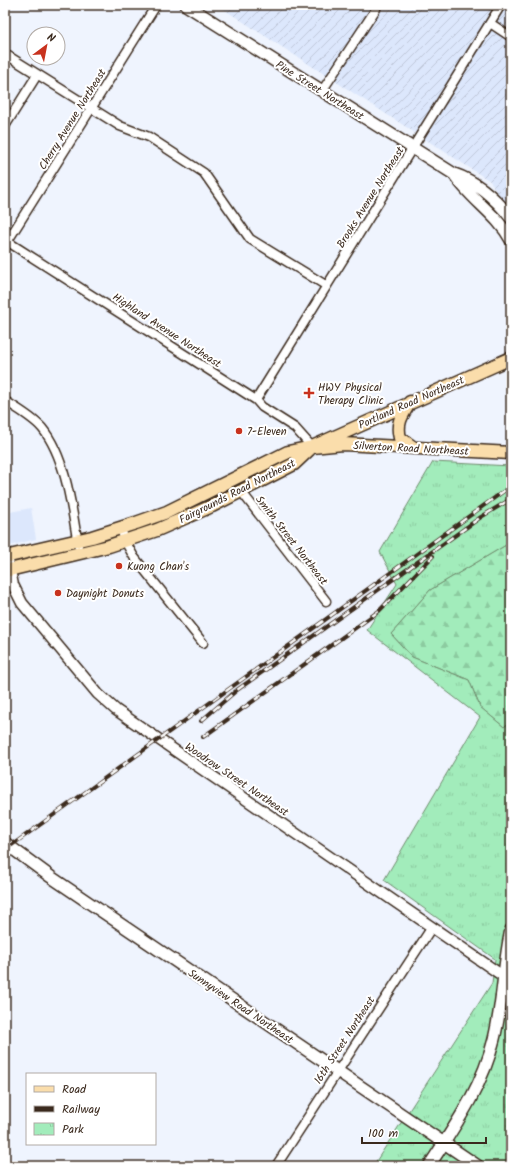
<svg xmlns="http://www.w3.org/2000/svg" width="516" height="1171" font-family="Kalam,sans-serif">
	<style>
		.built { fill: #dce7fc }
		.industrial { fill: url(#industrial-furrows) }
		.forest { fill: url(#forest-firs); stroke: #6e8b6c }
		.park { fill: url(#park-tufts); stroke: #6e8b6c }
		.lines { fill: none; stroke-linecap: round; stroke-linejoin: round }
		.minor-casing { stroke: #3b2a1e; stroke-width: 11 }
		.tertiary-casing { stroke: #3b2a1e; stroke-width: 13 }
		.secondary-casing { stroke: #3b2a1e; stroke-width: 14 }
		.primary-casing { stroke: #3b2a1e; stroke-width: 15 }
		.minor { stroke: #fff; stroke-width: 8 }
		.tertiary { stroke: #fff; stroke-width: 10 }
		.secondary { stroke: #fff; stroke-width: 11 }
		.primary { stroke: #faddab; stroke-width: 12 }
		.rail-casing { stroke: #3b2a1e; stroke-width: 4 }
		.rail { stroke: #fff; stroke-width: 2.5; stroke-dasharray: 8; stroke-linecap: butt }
		.poi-dot { fill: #c8321e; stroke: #fff; stroke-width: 1.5 }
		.labels { text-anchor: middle; stroke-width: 4; stroke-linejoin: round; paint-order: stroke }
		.street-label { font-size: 11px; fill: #3b2a1e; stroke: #fff }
		.poi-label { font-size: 11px; fill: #3b2a1e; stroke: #fff; text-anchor: start }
	</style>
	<defs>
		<pattern id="industrial-furrows" width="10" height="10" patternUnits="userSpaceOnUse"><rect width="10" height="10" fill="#dce7fc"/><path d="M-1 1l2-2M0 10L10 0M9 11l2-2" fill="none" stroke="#bec6d8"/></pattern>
		<pattern id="forest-firs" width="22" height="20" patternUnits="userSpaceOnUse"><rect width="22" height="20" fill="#a2ecbb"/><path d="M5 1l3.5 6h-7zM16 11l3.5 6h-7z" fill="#8ccba0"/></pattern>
		<pattern id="park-tufts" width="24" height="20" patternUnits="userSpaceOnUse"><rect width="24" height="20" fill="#a2ecbb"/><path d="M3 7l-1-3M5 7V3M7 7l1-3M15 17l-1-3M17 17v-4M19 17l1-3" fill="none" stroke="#8ccba0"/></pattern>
	</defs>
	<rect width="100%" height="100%" fill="#eff4fe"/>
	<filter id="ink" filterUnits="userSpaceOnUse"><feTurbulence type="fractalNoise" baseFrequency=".025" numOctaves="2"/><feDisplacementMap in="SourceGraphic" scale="8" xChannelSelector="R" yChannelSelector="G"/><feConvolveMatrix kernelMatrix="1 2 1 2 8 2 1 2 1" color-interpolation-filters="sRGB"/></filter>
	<g filter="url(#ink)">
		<path class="built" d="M31,508l5,31 -31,8v-34z"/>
		<path class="industrial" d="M217,5h294v211l-21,-35z"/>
		<path class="forest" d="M511,542v179l-7,6 -24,-20 -11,-27 -57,-23 -21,-23 39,-44z"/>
		<path class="park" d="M433,462l78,4v76l-81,48 -39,44 21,23 57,23 11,27 24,20 7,-6v445h-138l119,-183 3,-24 -111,-79 96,-163 -113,-87 30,-46 -17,-32z"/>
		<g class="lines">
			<defs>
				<path id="minor" d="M490,23l21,14
					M5,54l115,72 29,11 55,36 46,66 77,47
					M322,91l54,-82
					M5,126l32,-51
					M5,240l251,160 6,7 33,21 17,19
					M7,242l148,-235
					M256,400l245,-395
					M5,401c13,8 27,16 37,27 24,29 30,81 36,117
					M241,491l85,110
					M121,528l4,13 9,16 69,86
					M276,1166l156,-239"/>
				<path id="tertiary" d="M7,556l6,29 9,18 76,91 18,16 387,266"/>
				<path id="secondary" d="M186,5l268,169c24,8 42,25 57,44
					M454,174c16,25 43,40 57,66
					M5,843l46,34 427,289
					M429,1166c26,-40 54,-80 65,-127 9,-36 9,-73 17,-109"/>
				<path id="primary" d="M410,402c-8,13 -14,21 -10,36l14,10
					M5,557l87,-20 44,-14 31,-11 121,-60 24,-5 31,-3 168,9
					M5,571l104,-25 48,-16 55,-24 82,-42 18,-17 199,-89"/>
			</defs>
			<use href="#minor" class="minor-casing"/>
			<use href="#tertiary" class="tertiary-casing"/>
			<use href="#secondary" class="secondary-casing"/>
			<use href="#primary" class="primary-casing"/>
			<use href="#minor" class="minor"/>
			<use href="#tertiary" class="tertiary"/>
			<use href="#secondary" class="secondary"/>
			<use href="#primary" class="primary"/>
			<defs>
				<path id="rail" d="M201,721l36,-31 244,-173 30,-18
					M203,737l176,-126 54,-55
					M5,850l506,-364"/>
			</defs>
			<use href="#rail" class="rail-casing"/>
			<use href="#rail" class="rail"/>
		</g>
	</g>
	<g class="poi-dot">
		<path d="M307 387h4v4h4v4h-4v4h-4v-4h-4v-4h4z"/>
		<circle cx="239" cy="431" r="4"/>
		<circle cx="119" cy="566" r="4"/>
		<circle cx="58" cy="593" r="4"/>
	</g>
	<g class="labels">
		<g class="street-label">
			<text transform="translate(320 90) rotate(32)" y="4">Pine Street Northeast</text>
			<text transform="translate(72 119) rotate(-58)" y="4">Cherry Avenue Northeast</text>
			<text transform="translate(370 197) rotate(-58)" y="4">Brooks Avenue Northeast</text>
			<text transform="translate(167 330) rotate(33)" y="4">Highland Avenue Northeast</text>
			<text transform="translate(411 402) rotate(-24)" y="4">Portland Road Northeast</text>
			<text transform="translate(411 448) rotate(3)" y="4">Silverton Road Northeast</text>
			<text transform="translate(237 491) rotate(-27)" y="4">Fairgrounds Road Northeast</text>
			<text transform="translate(292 540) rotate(52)" y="4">Smith Street Northeast</text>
			<text transform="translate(237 779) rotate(34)" y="4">Woodrow Street Northeast</text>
			<text transform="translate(241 1006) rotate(34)" y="4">Sunnyview Road Northeast</text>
			<text transform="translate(344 1040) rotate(-57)" y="4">16th Street Northeast</text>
		</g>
		<g class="poi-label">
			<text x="318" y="391">HWY Physical<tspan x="318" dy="13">Therapy Clinic</tspan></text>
			<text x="247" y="435">7-Eleven</text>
			<text x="127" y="570">Kuong Chan's</text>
			<text x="66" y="597">Daynight Donuts</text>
		</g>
	</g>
	<rect width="516" height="1171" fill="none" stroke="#fff" stroke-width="20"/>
	<rect x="10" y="10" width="496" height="1151" fill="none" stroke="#3b2a1e" stroke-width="1.5" filter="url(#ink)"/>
	<rect x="26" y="1073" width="130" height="72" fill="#ffffff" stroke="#b1aaa5"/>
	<rect x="34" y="1086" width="20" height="6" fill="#faddab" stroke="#b1aaa5"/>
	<text x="62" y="1093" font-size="12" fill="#3b2a1e">Road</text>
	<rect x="34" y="1106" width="20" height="6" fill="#3b2a1e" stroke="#b1aaa5"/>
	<text x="62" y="1113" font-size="12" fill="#3b2a1e">Railway</text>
	<rect x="34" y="1123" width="20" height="12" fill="url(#park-tufts)" stroke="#b1aaa5"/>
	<text x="62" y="1133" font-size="12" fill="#3b2a1e">Park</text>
	<g transform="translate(46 46) rotate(32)"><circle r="19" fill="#ffffff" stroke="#b1aaa5"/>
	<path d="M0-3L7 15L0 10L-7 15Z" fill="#c8321e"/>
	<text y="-6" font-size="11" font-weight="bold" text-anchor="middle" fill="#3b2a1e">N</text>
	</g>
	<path d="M362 1137v6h124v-6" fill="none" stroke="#3b2a1e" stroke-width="2"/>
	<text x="368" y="1137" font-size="12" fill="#3b2a1e" stroke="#ffffff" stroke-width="3" paint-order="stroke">100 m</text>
</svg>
